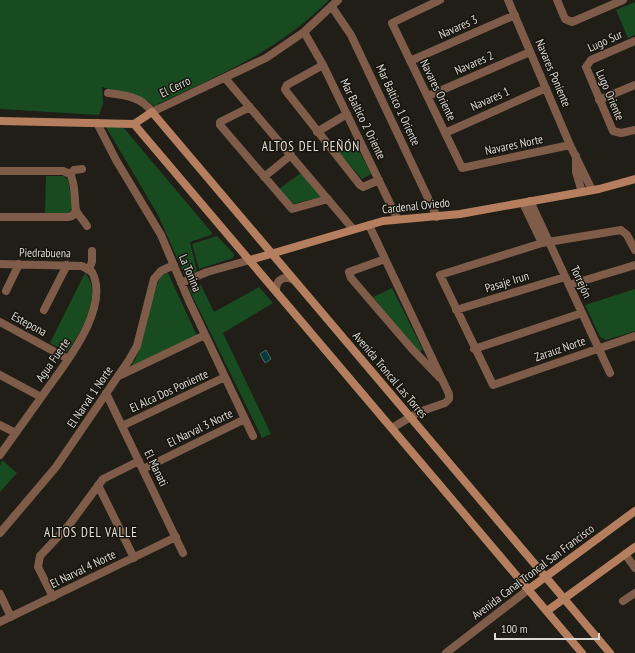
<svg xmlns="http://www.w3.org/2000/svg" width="635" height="653" font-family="'PT Sans Narrow',sans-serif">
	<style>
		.green { fill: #184c20 }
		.water { fill: #0a383a; stroke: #496968 }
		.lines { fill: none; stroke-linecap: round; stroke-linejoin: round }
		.street { stroke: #7e5c49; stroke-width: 8 }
		.secondary { stroke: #b57f5f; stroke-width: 8 }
		.labels { text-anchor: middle; stroke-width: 3; stroke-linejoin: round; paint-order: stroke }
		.street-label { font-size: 12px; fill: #dbdad5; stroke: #17140d }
		.neighbourhood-label { font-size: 13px; letter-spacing: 1px; fill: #e4e1d7; stroke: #17140d }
	</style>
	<rect width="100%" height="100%" fill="#201e16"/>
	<path class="green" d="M0,0h329c-51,51 -107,74 -171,104l-3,3 -8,-7 -45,-13 1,17 -4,11 -99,-6z
		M635,2v33l-7,3 -12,-28z
		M106,127h17l90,107 -23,8 7,29 -12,5 -27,-61z
		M353,139l18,35 -9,5 -27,-31z
		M301,173l20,24 -28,7 -14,-15z
		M46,176h17l5,4 5,28 -5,5h-23z
		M217,236l17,18 -1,4 -34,11 -7,-25z
		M85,273c19,20 -5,61 -18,79l-17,-9z
		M168,273l29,63 -68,33c21,-27 15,-65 33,-94z
		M201,285l13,27 45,-25 14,16 -50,30 48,101 -9,4 -73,-149z
		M392,288l31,62 -4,2 -46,-55z
		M635,289v42l-29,9 -6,-3 -15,-32z
		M2,460l15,13 -17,19v-26z"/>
	<path class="water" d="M266,350l5,9 -6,4 -5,-9z"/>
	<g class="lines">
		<path class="street" d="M440,0l-48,23 70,145 108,-23
			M508,0l62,145 22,45
			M557,0l8,19 7,3 51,-22
			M332,7l19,28 86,182
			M304,32l19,33 74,153
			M635,41l-44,19 -5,7 27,64 8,2 14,-3
			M410,61l105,-46
			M323,65l-36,20 -2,4 1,2 74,94 3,2 16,-7
			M225,78l128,151
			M108,93c17,2 34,4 44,19l114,-54 38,-26 34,-32
			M428,96l102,-44
			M599,100l36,-15
			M250,107l-30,15v3l72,84 36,-10
			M97,123l19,37 45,75 28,66 64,135
			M317,132l30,-18
			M445,133l101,-45
			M576,156v16l6,20
			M0,171h63l7,3
			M70,174c6,10 4,25 6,36 1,4 8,11 11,16
			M70,174l4,-4 8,-1
			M264,177l27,-22
			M530,201l80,172
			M523,203l19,40
			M0,217h68l4,-1 4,-5
			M369,225l80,169v5l-4,4 -26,9 -27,16
			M635,250l-8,-15 -6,-5 -79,13 -102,32 53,110 142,-49
			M385,259l-36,13 2,6 61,71 28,29
			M0,264l82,2 10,6c19,36 -28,93 -47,120 -15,21 -30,42 -45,63
			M89,269l3,-7v-11
			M181,283l26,-11 43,-12
			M569,285l66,-20
			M276,290c0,-11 9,-15 18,-10
			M6,291l13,-27
			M44,310l23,-45
			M456,310l109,-33
			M0,322l68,37
			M474,349l108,-36
			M0,375l41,22
			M119,376l86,-41
			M106,393l77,160
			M0,425l16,8
			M122,426l103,-49
			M143,469l102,-50
			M98,485l36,73
			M0,533l56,-66 73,-107 8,-14 17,-67 7,-8 13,-6
			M625,554l10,14
			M0,594l11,23
			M53,597l-15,-30 2,-11 29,-31 34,-46 36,-18
			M623,601l12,-8
			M0,622l176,-85
			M446,653l83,-64"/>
		<path class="secondary" d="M0,121l134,3 18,-12 458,541
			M134,124l448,529
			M250,260l133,-39 77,-7 139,-25 36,-10
			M529,589l106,-78
			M547,611l88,-64"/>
	</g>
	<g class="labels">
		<g class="street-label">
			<text transform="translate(458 27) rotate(-24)" y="4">Navares 3</text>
			<text transform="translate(605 41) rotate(-24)" y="4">Lugo Sur</text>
			<text transform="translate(474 63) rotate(-24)" y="4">Navares 2</text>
			<text transform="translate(553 73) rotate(67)" y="4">Navares Poniente</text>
			<text transform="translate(175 87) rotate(-26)" y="4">El Cerro</text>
			<text transform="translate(438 90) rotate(64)" y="4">Navares Oriente</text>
			<text transform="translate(610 95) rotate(67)" y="4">Lugo Oriente</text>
			<text transform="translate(490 99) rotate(-24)" y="4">Navares 1</text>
			<text transform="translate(398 105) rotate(65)" y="4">Mar Baltico 1 Oriente</text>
			<text transform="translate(363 119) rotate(64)" y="4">Mar Baltico 2 Oriente</text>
			<text transform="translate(514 145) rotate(-12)" y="4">Navares Norte</text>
			<text transform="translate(416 206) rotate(-6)" y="4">Cardenal Oviedo</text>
			<text transform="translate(45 253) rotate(1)" y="4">Piedrabuena</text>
			<text transform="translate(190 273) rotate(67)" y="4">La Tonina</text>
			<text transform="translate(507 282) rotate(-17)" y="4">Pasaje Irun</text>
			<text transform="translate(581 282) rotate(65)" y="4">Torrejón</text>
			<text transform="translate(29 324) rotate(28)" y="4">Estepona</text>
			<text transform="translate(560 349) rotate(-19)" y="4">Zarauz Norte</text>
			<text transform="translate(53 360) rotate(-55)" y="4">Agua Fuerte</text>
			<text transform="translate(390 375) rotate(50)" y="4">Avenida Troncal Las Torres</text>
			<text transform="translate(169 391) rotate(-25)" y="4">El Alca Dos Poniente</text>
			<text transform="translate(90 397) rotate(-56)" y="4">El Narval 1 Norte</text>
			<text transform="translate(200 428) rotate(-26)" y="4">El Narval 3 Norte</text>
			<text transform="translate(156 468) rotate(64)" y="4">El Manati</text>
			<text transform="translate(83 569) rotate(-26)" y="4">El Narval 4 Norte</text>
			<text transform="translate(533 572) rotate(-37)" y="4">Avenida Canal Troncal San Francisco</text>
		</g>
		<g class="neighbourhood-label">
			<text x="311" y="151">ALTOS DEL PEÑÓN</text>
			<text x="91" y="537">ALTOS DEL VALLE</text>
		</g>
	</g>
	<path d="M495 633v6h104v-6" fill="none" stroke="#dbdad5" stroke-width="2"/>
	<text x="501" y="633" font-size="12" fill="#dbdad5" stroke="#17140d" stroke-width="3" paint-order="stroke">100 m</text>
</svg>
